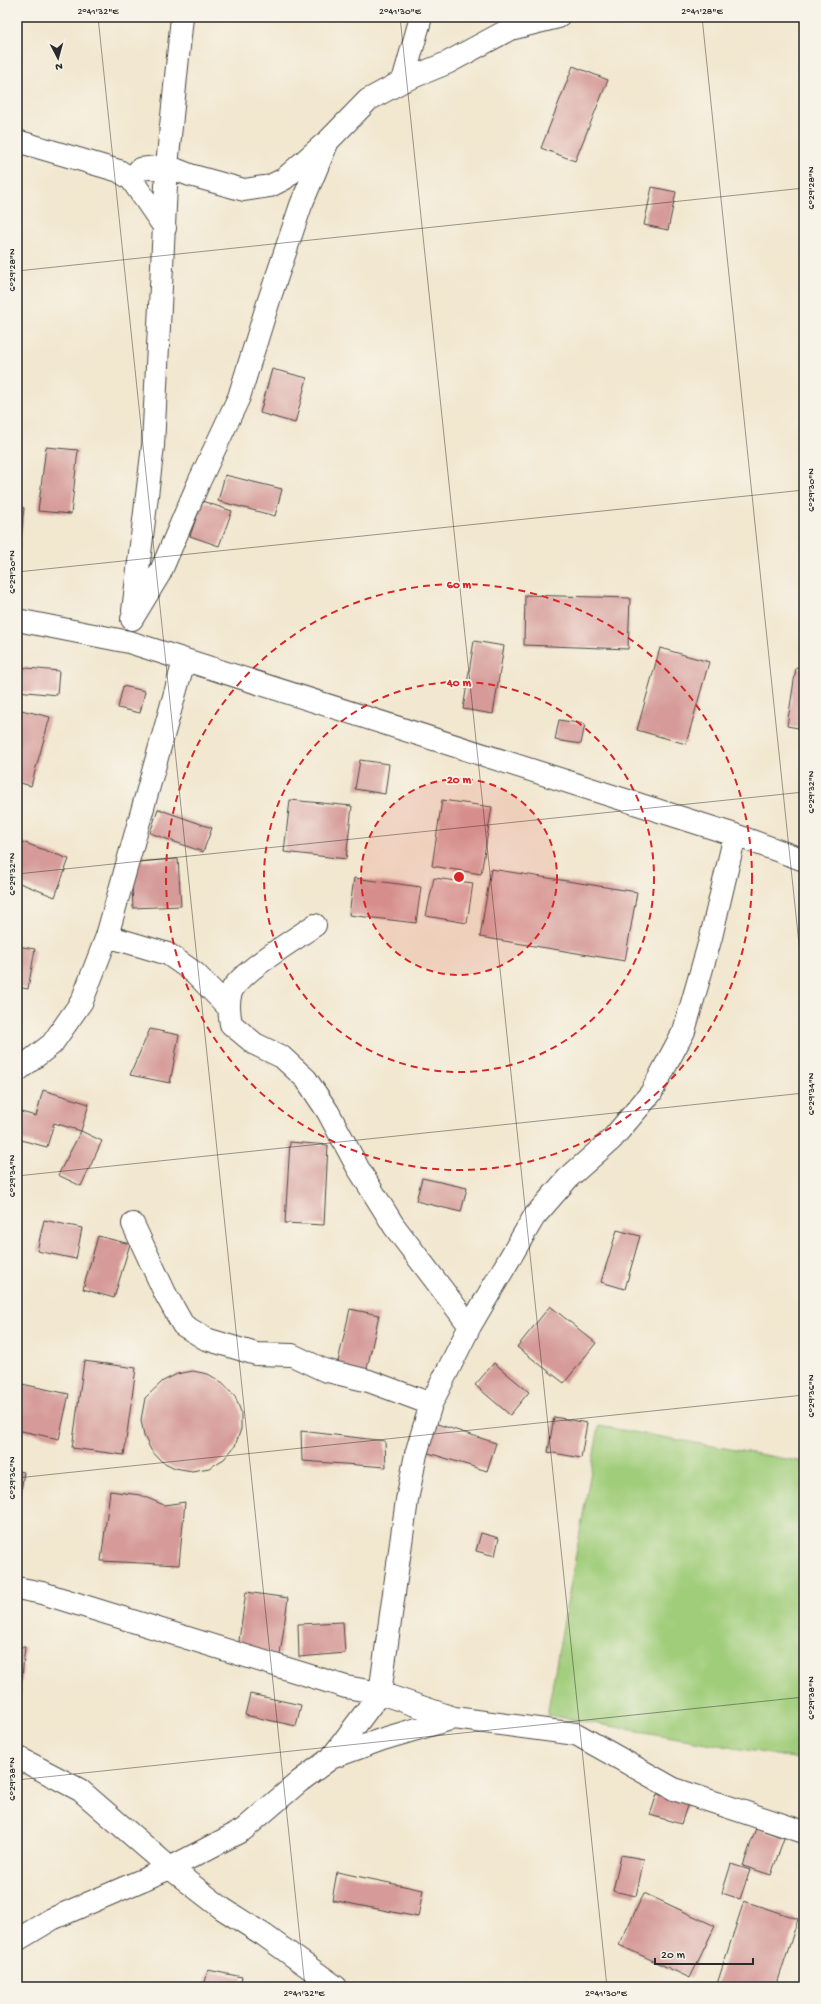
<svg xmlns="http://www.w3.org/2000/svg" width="821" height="2004" font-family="'Gochi Hand',sans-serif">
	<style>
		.green { fill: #a0cd7a; stroke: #667c52 }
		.building { fill: #d69b99 }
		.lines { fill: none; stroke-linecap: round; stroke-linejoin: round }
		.street-casing { stroke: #494744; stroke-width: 24 }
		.street { stroke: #fff; stroke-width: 22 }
		.ticks { fill: none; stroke: #2b2b2b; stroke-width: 1; stroke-opacity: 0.45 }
		.ring { fill: none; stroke: #d62828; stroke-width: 2; stroke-dasharray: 7 5 }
		.centre { fill: #d62828; stroke: #f7f3e8; stroke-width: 2 }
		.ring-label { font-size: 12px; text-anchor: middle; font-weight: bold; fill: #d62828; stroke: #f7f3e8; stroke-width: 3.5; stroke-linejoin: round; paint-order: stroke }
		.neatline { fill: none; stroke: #2b2b2b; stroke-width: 1.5 }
		.ticks-label { font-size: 10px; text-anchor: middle; fill: #2b2b2b }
	</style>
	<rect width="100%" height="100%" fill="#f7f3e8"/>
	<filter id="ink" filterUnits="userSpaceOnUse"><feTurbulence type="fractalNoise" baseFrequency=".025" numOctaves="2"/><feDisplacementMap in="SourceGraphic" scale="8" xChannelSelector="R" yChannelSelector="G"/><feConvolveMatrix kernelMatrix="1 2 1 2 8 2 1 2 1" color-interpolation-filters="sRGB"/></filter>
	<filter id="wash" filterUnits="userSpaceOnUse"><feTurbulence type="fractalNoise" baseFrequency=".012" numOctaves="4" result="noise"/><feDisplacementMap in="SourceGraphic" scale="16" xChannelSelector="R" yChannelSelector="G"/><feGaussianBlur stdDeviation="0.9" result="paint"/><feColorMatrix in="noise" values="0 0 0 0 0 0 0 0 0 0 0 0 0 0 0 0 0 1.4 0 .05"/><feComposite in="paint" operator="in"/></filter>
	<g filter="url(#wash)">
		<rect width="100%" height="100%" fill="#f2e7cf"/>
		<path class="green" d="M599,1426l205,36v298l-257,-45z"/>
		<g id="blocks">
			<path class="building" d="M573,66l35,14 -33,81 -34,-13z
				M652,187l24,5 -8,38 -24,-5z
				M272,369l35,9 -12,45 -35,-10z
				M46,447l32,3 -7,64 -33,-3z
				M225,475l57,14 -7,27 -57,-15z
				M202,501l30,10 -13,35 -29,-10z
				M17,507l7,1 -6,57h-1z
				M525,595l105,3 -2,51 -104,-4z
				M474,641l30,5 -11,68 -30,-5z
				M660,648l49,14 -23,82 -49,-14z
				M17,667l42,4 -2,24 -40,-4z
				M796,668l8,1v60l-17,-3z
				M123,686l22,5 -5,22 -22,-5z
				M17,709l33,8 -19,69 -14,-4z
				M559,720l26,4 -4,20 -26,-4z
				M360,760l29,4 -4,30 -30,-5z
				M290,800l62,6 -6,53 -62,-7z
				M442,800l50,7 -11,67 -49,-8z
				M158,809l54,19 -9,24 -53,-19z
				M17,840l52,19 -14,38 -38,-15z
				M178,859l3,47 -48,2 -2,-46z
				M491,869l146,23 -12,69 -145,-24z
				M354,878l67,9 -5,36 -67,-8z
				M434,878l39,5 -6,40 -41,-7z
				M17,946l18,3 -7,40 -11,-2z
				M150,1029l29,6 -9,48 -40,-8z
				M43,1090l46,14 -8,27 -27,-8 -7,24 -30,-8v-28l19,5z
				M81,1131l21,10 -21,45 -23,-11z
				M290,1142l38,3 -4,80 -39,-2z
				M422,1178l45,10 -6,24 -45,-11z
				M44,1220l38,8 -6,31 -39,-8z
				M617,1230l23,6 -15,53 -24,-7z
				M98,1236l32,8 -16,54 -31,-9z
				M550,1306l46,37 -32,40 -47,-36z
				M350,1309l29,6 -13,58 -29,-7z
				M84,1361l52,7 -12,87 -52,-7z
				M494,1363l35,29 -19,23 -35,-30z
				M193,1371l15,3 15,9 12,13 6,16v17l-6,17 -11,13 -15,9 -17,3 -17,-3 -14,-7 -10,-11 -7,-14 -3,-16 4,-22 18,-17 14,-7z
				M17,1383l52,11 -10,45 -42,-9z
				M554,1417l33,6 -6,35 -33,-6z
				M431,1422l65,21 -9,28 -65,-20z
				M301,1431l84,10 1,26 -84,-6z
				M17,1471l7,1 -4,26 -3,-1z
				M110,1491l30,4 24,10 21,-3 -6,63 -78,-4z
				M481,1533l18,5 -4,18 -19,-5z
				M246,1592l42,6 -8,57 -39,-8 -2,-7z
				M343,1622l2,31 -46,4 -1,-33z
				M17,1647h8l-7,67h-1z
				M250,1694l51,11 -5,21 -51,-11z
				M657,1794l31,9 -7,21 -31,-9z
				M756,1828l28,10 -13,37 -28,-9z
				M621,1855l23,4 -8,37 -23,-5z
				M731,1864l19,6 -10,29 -18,-6z
				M337,1872l86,18 -5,27 -86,-17z
				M644,1893l71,33 -25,52 -71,-33z
				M744,1901l54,18 -22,68h-60z
				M208,1970l34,7 -2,10h-36z"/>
		</g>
	</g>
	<g filter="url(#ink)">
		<use href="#blocks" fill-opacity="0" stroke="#494744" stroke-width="1"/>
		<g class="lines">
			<defs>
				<path id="street" d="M403,81l18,-64
					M17,141l102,30 12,8 34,49
					M131,179l9,-10 27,-3 23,9 54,15 26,-4 14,-7 41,-36
					M133,611l20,-165 14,-280 15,-149
					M132,619l28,-46 39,-91 40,-85 30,-97 32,-95 27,-64 40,-41 35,-19 44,-18 63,-34 48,-12
					M17,620l112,22 606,193 69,25
					M315,925c-21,15 -68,43 -82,63 -6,10 -4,25 -2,36l24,20 27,13 24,22 22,33 30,56 36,58 76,100
					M107,936l61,18 27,19 34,35
					M17,1071l35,-27 30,-43 25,-65 77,-275
					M133,1224l32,69 18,32 23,14 50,15 36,1 32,15 45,11 62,23
					M17,1588l25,5 304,94 34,6 74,25 122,16 98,55 130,43
					M17,1757l63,33 90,78 53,41 41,26 72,52
					M331,1758l49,-65 27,-193 9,-46 15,-50 39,-78 64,-109 34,-39 44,-39 39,-46 33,-62 27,-94 24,-102
					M17,1940l35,-21 118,-51 73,-38 57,-49 31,-23 52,-19 71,-21"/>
			</defs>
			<use href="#street" class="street-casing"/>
			<use href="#street" class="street"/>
		</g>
	</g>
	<path class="ticks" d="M98,17l207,1970M400,17l207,1970M702,17l102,975M17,271l787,-83M17,572l787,-82M17,874l787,-82M17,1176l787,-83M17,1478l787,-83M17,1780l787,-83"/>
	<circle cx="459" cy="877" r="98" fill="#d62828" fill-opacity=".12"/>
	<g class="ring">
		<circle cx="459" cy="877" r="98"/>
		<circle cx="459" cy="877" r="195"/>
		<circle cx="459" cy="877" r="293"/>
	</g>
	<circle cx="459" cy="877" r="6" class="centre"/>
	<g class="ring-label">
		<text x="459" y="588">60 m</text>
		<text x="459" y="686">40 m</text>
		<text x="459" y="783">20 m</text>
	</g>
	<rect width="821" height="2004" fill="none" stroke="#f7f3e8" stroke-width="44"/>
	<g transform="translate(58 58) rotate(174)" stroke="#f7f3e8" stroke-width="3" paint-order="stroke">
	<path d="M0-3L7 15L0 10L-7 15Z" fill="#2b2b2b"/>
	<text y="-6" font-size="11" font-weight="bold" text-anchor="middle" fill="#2b2b2b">N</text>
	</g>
	<path d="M655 1958v6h98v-6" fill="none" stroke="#2b2b2b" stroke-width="2"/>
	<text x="661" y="1958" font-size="12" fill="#2b2b2b" stroke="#f7f3e8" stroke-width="3" paint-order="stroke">20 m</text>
	<rect x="22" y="22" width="777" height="1960" class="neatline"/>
	<g class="ticks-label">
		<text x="98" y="14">2°41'32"E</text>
		<text x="400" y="14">2°41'30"E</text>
		<text x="702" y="14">2°41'28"E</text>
		<text transform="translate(810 188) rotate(-90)" y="4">6°29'28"N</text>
		<text transform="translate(11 270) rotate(-90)" y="4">6°29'28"N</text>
		<text transform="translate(810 490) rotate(-90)" y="4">6°29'30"N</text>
		<text transform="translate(11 572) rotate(-90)" y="4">6°29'30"N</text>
		<text transform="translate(810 792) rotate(-90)" y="4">6°29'32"N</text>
		<text transform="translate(11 874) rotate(-90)" y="4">6°29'32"N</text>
		<text transform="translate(810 1094) rotate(-90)" y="4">6°29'34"N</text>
		<text transform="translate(11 1176) rotate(-90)" y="4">6°29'34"N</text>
		<text transform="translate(810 1396) rotate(-90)" y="4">6°29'36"N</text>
		<text transform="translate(11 1478) rotate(-90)" y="4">6°29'36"N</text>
		<text transform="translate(810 1698) rotate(-90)" y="4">6°29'38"N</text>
		<text transform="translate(11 1779) rotate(-90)" y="4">6°29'38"N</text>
		<text x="304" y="1996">2°41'32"E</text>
		<text x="606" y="1996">2°41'30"E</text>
	</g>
</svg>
